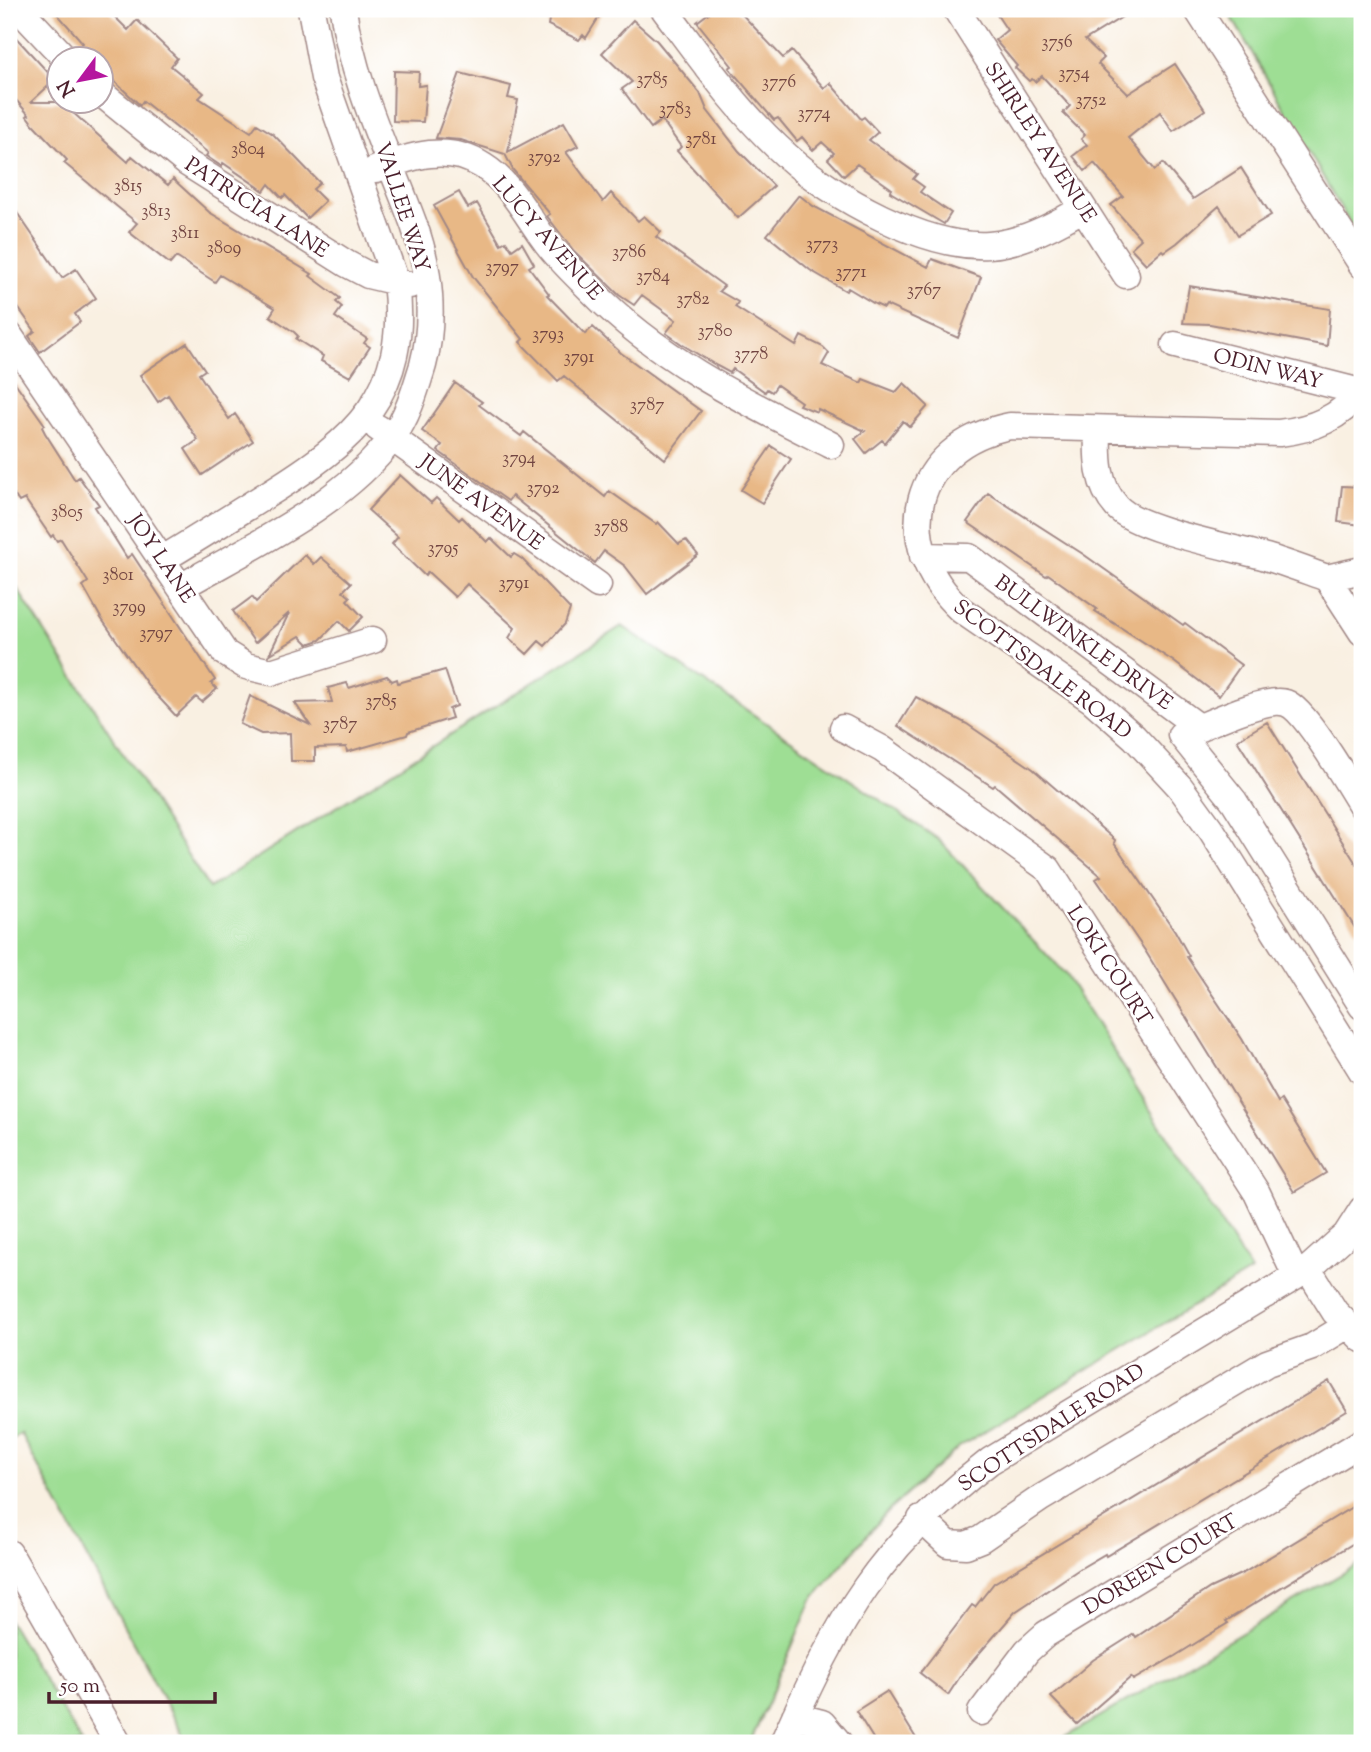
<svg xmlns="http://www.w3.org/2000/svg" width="1371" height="1752" font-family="'Sorts Mill Goudy',serif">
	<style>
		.green { fill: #9ede94; stroke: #747e60; stroke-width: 2 }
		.building { fill: #e8b886 }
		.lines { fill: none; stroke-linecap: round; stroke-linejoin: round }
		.minor-casing { stroke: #a28886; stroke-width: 29 }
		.minor { stroke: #fff; stroke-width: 26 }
		.labels { text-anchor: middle; stroke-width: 5; stroke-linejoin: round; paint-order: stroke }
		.number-label { font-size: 18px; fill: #724542 }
		.street-label { font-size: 21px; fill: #4a1f2b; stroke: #fff }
	</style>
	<rect width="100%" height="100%" fill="#fff"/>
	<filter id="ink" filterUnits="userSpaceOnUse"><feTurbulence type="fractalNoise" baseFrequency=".0143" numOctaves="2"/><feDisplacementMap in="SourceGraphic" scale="14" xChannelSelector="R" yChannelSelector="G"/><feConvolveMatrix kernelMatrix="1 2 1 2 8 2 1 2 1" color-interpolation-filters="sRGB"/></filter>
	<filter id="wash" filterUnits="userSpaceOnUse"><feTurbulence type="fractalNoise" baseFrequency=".00686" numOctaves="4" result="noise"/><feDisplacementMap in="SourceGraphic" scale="28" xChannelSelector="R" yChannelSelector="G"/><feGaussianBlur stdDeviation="1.57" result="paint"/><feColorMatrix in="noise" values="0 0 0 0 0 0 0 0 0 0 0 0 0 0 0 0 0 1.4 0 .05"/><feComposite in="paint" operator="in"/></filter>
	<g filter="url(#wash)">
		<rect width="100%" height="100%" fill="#f9f0e2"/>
		<path class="green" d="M1227,9h135v236z
			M9,576l200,312 413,-262 316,213 128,136 185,296 -292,176 -74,67 -73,86 -62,143h-563l-167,-310 -11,8z
			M1362,1562v181h-307z
			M9,1621l73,122h-73z"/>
		<g id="blocks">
			<path class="building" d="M53,9h54l21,21 9,-10 40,38 -6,8 33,27 -5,5 52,34 6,-8 16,10 47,49 -7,6 12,12 -18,17 -22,-23 -3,3 -13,-14 -5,7 -41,-28 -2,3 -15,-10 2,-3 -65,-52 -3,4 -38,-35v-10h-11l-13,-12 5,-5z
				M551,9h53l-18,29 -3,-3 -4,5 -31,-15z
				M714,9h23l46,49 9,-7 32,37 6,-5 31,36 3,-2 14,15 -9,8 48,34 -4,5 11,8 -4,5 31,21 -7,11 -54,-32 2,-3 -35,-25 -13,12 -16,-17 6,-6 -12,-11 -9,8 -11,-13 -5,4 -19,-23 -4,2 -45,-52 3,-2 -35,-44z
				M993,9h142l-50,31 19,18 -6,6 30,30 47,-30 30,46 -32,21 -13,-19 -32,26 27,32 8,-7 30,36 48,-31 30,47 -33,20 -19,-29 -42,37 -13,9 -2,-2 -16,14 -15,-16 10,-9 -30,-34 12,-9 -29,-33 -9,8 -12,-15 14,-11 -6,-6 4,-4 -22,-22 7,-7 -28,-30 -7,6 -3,-3 -3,2 -14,-13 2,-2 -22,-26 12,-10z
				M633,20l24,21 43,52 7,17 32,41 35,35 -36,32 -61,-67 4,-4 -19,-27 -11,8 -29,-39 10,-7 -30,-29z
				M9,30l46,50 -24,22h48l-9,8 58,52 4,-6 36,29 5,-6 36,33 103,62 -2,2 30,22 -4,4 6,5 -7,10 32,22 -3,4 6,4 -20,30 -29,-16 2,-5 -27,-17 2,-3 -4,-4 -24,-16 5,-8 -55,-33 -5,7 -39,-25 -6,7 -41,-32 8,-9 -73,-60 3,-3 -34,-36 -6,-8 2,-1 -20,-23z
				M394,71l25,1 -1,14 8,-1 -3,37 -30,-1z
				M460,73l51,13 -3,12 10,2 -10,52 56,-30 14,24 -12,6 37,50 8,-9 27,28 6,-5 17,16 -5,5 68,49 -5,5 19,11 -3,5 61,39 5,-10 22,11 6,6 -7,12 39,18 2,-4 33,13 8,-9 24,23 -18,21 -7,-6 -18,22 -3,-3 -16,13 -11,-14 10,-8 -47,-22 -1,3 -18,-7 2,-3 -24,-17 -5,7 -5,-3 -2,3 -32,-23 -3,4 -13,-7 -34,-21 -17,-12 10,-13 -34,-25 -8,10 -15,-10 -45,-44 -27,-35 3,-2 -37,-44 -8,-16 -44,-14 -25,-2z
				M459,192l9,16 9,-5 24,41 5,-3 6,9 10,-7 12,21 -5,3 20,27 -2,1 38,39 8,-7 28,26 80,58 -36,48 -101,-83 -6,5 -38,-39 3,-3 -50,-62 -39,-71z
				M799,195l14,11 115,61 4,-8 49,18 -23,61 -72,-33 -2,3 -9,-4 -27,-16 -2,3 -36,-21 -43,-35z
				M9,201l53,77 14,-9 20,29 -21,16 5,8 -40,30 -11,-16 6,-5 -26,-36z
				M1189,286l141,23 -3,37 -117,-22 -27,-1z
				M187,343l18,27 -6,4 30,45 6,-5 18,27 -51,34 -17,-26 13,-9 -30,-45 -10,7 -18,-27z
				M9,374l36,51 -3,2 3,6 30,47 4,-3 20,28 -4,2 32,51 5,-4 83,126 -4,3 6,6 -15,13 -6,-5 -20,19 -26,-28 -49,-70 -18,-32 5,-4 -27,-43 -4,2 -4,-6 -2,2 -26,-38 -6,3 -10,-15z
				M455,383l27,19 -3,3 42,31 3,-4 81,65 4,-6 47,33 2,-2 21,22 7,-4 12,15 -51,39 -22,-28 -21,-15 -9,12 -83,-67 -4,5 -70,-50 4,-6 -20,-14z
				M771,446l20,13 -29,44 -21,-13z
				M400,475l31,28 5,-5 23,22 3,-3 25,25 4,-4 20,19 3,-3 8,5 48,50 -5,15 -20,22 -6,-5 -12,13 -18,-16 6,-10 -48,-44 -12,13 -27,-25 -3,4 -33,-32 6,-7 -30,-27z
				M1342,486l20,1v38l-24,-3z
				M988,493l95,61 100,71 2,-2 56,42 -22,31 -46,-35 -78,-50 2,-2 -49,-35 -2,2 -79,-54z
				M305,555l9,9 7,-7 30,26 -8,8 7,6 -3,3 16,17 -14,14 -10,-10 -19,19 -12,4 -8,-8 -31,19 20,-42 -34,30 -22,-32 19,-14 4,5z
				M445,670l12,36 -8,3 3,9 -44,14 -1,3 -60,17 -1,-5 -31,1v13h-24l-1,-28 -29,1 -21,-10 10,-28 60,29 -15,-22 37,-1 -4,-14 19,-5 2,5 38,-12 5,5 5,-2 1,4z
				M916,697l51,27 66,45 82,71 -1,3 61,88 14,25 -2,1 55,82 36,63 3,-2 45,73 -32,19 -148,-240 -50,-73 5,-3 -106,-91 -2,2 -95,-61z
				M1267,722l95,151v66l-125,-199z
				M1329,1381l18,30 -241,145 -1,-2 -24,14 -66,44 -52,60 -15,23 -28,-22 52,-68 3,2 19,-24z
				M1362,1501v37l-136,83 2,2 -53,33 -42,24 -2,-3 -54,47 -26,-27 42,-37 41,-26 2,3 74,-49 35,-16z
				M886,1692l2,1 31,50h-43l-20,-32z"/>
		</g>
	</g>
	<g filter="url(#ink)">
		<use href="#blocks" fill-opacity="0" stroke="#a28886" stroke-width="2"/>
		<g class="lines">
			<defs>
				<path id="minor" d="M19,9l48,51
					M664,9c38,51 76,105 123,147 46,42 140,93 202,89 33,-2 67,-20 94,-37
					M956,9l170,266
					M1197,9l165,256
					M102,94l85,69 160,101 21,11 42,10
					M376,169c36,-13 72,-26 107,-3 29,18 44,51 64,77 13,17 29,32 44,47 68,70 153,111 240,155
					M9,335l216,318 21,13 25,6 102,-32
					M1175,345l186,47
					M1362,390c-22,28 -48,39 -83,43l-269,-7c-98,19 -122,117 -49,184l131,90 42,37 46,50 32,44 150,240
					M378,428l220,157
					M1098,431c-1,27 -1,54 19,76 21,23 115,40 149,50 20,6 41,14 61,21
					M923,556l46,1 231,171
					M163,559c35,-21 70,-43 105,-65 87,-54 142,-100 128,-212l-72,-204 -13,-69
					M1327,578l35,54
					M1327,578l35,-8
					M181,587c69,-40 163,-83 211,-149 16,-22 23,-47 31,-73 12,-45 7,-96 -9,-140 -26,-71 -61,-141 -71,-216
					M843,728l39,21 166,120 209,324 39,83
					M1183,734c22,-8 82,-38 103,-31 19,6 63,82 76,103
					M1181,735l53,66 128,205
					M1308,1269l27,43 27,27
					M921,1519l27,25 18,1 15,-6 60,-41 226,-135 45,-16 36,-22
					M9,1553l109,190
					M981,1712l46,-61 19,-17 316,-192
					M795,1716l27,7 17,20
					M783,1743c56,-126 96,-196 207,-282l318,-192 38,-34 16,-25"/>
			</defs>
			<use href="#minor" class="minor-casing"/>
			<use href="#minor" class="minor"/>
		</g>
	</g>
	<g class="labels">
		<g class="number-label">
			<text x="1057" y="47">3756</text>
			<text x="1074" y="78">3754</text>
			<text x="652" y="84">3785</text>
			<text x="779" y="87">3776</text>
			<text x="1091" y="105">3752</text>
			<text x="675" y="114">3783</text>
			<text x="814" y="118">3774</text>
			<text x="701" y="144">3781</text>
			<text x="248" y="154">3804</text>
			<text x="544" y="162">3792</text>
			<text x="128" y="191">3815</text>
			<text x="156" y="216">3813</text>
			<text x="185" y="238">3811</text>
			<text x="822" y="249">3773</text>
			<text x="224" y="253">3809</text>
			<text x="629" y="257">3786</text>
			<text x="502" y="272">3797</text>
			<text x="851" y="277">3771</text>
			<text x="653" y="281">3784</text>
			<text x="924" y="295">3767</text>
			<text x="693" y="304">3782</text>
			<text x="715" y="336">3780</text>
			<text x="548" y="339">3793</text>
			<text x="751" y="359">3778</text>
			<text x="579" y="362">3791</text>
			<text x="647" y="410">3787</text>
			<text x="519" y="463">3794</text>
			<text x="543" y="493">3792</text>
			<text x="67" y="517">3805</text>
			<text x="611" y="532">3788</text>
			<text x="443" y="553">3795</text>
			<text x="118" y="580">3801</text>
			<text x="514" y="588">3791</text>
			<text x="129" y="612">3799</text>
			<text x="156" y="638">3797</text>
			<text x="381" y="706">3785</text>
			<text x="340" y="729">3787</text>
		</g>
		<g class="street-label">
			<text transform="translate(1041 142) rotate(57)" y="7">SHIRLEY AVENUE</text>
			<text transform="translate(257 207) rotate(33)" y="7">PATRICIA LANE</text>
			<text transform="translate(403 207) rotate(72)" y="7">VALLEE WAY</text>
			<text transform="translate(548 238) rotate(49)" y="7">LUCY AVENUE</text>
			<text transform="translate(1268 368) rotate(14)" y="7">ODIN WAY</text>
			<text transform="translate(482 502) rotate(36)" y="7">JUNE AVENUE</text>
			<text transform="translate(162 558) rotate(56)" y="7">JOY LANE</text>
			<text transform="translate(1084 642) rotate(36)" y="7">BULLWINKLE DRIVE</text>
			<text transform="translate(1043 669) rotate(37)" y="7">SCOTTSDALE ROAD</text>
			<text transform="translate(1110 965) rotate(57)" y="7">LOKI COURT</text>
			<text transform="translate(1051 1427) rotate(-33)" y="7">SCOTTSDALE ROAD</text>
			<text transform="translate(1160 1564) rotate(-31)" y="7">DOREEN COURT</text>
		</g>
	</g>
	<rect width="1371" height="1752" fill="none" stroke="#fff" stroke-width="35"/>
	<g transform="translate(80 80) rotate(238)"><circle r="33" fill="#ffffff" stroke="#b7a5aa" stroke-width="2"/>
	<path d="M0-5L12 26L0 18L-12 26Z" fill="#b5179e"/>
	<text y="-10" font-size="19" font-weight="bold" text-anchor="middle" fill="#4a1f2b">N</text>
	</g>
	<path d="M49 1692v10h166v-10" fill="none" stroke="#4a1f2b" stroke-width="3.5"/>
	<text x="60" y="1692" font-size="21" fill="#4a1f2b" stroke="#ffffff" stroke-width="5" paint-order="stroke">50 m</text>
</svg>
